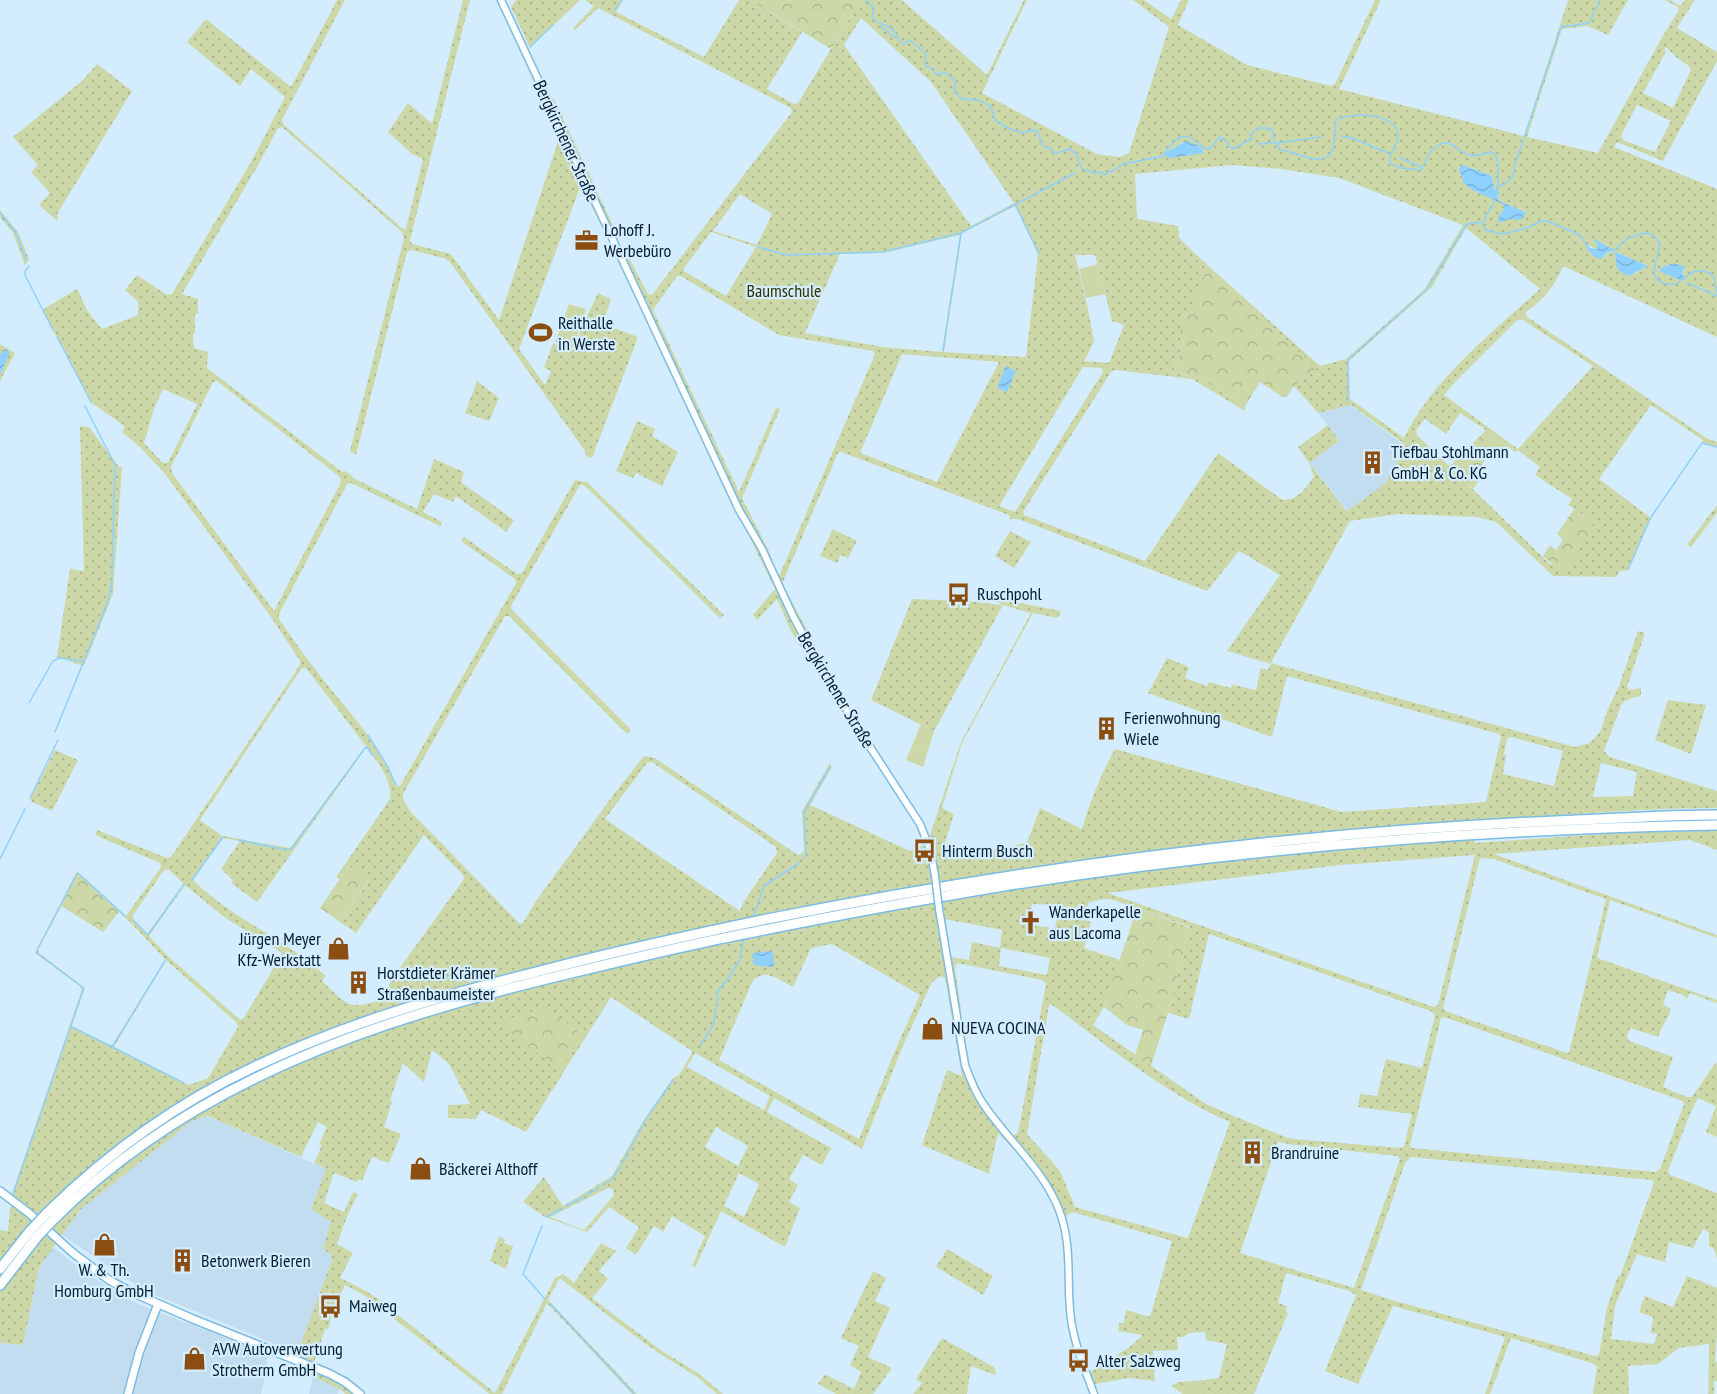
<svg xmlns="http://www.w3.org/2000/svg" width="1717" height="1394" font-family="'PT Sans Narrow',sans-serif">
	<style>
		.built { fill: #c2ddf0 }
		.green { fill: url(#green-dots); fill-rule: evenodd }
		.forest { fill: url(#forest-crowns) }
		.pitch { fill: #cdd8a9 }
		.water { fill: url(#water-waves) }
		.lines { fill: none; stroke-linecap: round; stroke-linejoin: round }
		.stream { stroke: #8fd1fe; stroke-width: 1.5 }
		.tertiary-casing { stroke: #7bbbe4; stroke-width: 9 }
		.secondary-casing { stroke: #7bbbe4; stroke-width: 10 }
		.motorway-casing { stroke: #7bbbe4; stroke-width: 12 }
		.tertiary { stroke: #fff; stroke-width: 6 }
		.secondary { stroke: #fff; stroke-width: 7 }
		.motorway { stroke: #fff; stroke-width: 9 }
		.tertiary-bridge-casing { stroke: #7bbbe4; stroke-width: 9; stroke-linecap: butt }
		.motorway-bridge-casing { stroke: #7bbbe4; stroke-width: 12; stroke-linecap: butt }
		.tertiary-bridge { stroke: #fff; stroke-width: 6 }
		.motorway-bridge { stroke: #fff; stroke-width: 9 }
		.labels { text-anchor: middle; stroke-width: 4.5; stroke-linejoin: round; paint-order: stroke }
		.street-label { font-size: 18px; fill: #041e2e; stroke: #d4edfe }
		.poi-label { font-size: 18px; fill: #041e2e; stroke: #d4edfe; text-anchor: start }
		.park-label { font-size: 18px; fill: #2c3300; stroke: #d4edfe }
	</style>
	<defs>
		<pattern id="green-dots" width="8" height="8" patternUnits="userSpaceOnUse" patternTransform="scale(1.5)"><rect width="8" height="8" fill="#cdd8a9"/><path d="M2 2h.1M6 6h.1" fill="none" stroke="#aeb992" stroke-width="1.8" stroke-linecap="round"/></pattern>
		<pattern id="forest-crowns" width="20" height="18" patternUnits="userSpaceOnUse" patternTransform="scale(1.5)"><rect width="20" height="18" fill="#cdd8a9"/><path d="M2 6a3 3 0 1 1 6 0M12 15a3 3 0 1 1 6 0" fill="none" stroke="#aeb992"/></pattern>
		<pattern id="water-waves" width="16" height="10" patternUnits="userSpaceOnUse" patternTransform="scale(1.5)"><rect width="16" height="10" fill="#8fd1fe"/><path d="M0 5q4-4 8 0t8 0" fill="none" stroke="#7ab3da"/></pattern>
	</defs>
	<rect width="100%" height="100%" fill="#d4edfe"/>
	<path class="built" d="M1350,405l54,40 -18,38 -38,28 -39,-48 30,-22 -21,-28z
		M208,1116l118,53 -15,39 21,14 -9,25 8,8 1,5 -35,93 -154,-63 -81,-55 19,-26 111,-88z
		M53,1247l29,23 35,23 26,13 125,48 -4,26 -3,14h-261v-51l23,2 16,-77z
		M313,1376l26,13 -1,5h-29z"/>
	<path class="green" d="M337,0h8l-63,120 1,4 120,105 3,-1 17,-69 -11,-5 -24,-22 20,-29 24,21 31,-124h7l-60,240 2,4 39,10 48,66 60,-182 -13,-29 8,-10 64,137 -9,5 -28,-56 -62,164 26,36 6,-14 -7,-3 9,-25 20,7 8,-21 17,-36 13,6 -8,25 35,13 -46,121 -6,-2 -1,-5 -135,-189 -6,-4 -33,-8 -4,2 -51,203 -6,-4 54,-213 -2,-6 -120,-105 -4,1 -18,34 -78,132 16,5v15h-3v19l-2,1 1,14 14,4 -1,16 135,104 3,-1 6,4 2,3 64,31 17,-50 30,13 -3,10 53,38 -8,12 -50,-36 -3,6 -19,-8 -11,18 19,10 -2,4 -89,-43 -4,1 -68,130v5c15,22 30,43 47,64 26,33 56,63 70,103h4l116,-203 -1,-4 -54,-38 3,-4 53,37 5,-1 53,-93 12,2 137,133 -4,3 -136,-133h-4l-69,121 1,4 119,120 -4,4 -118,-118h-4l-102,178v5l7,12 110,113 3,-1 13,-22 78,-107 30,-38 11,2 143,97 6,-3 -2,-41 28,-48 2,4 -22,38 100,46 11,-5v-4l8,-4 32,-96 70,-129 -28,-8 -69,126 -63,-31 41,-101 55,2 35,4 -7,-7 66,13 -3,7 -25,-5 -71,130 -20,65 12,6 -12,38 21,4 64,-13 13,-35 42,21c9,-30 18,-52 33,-80l227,63 144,-10 15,-65 -2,-3 -212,-58 -15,61 -124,-44 19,-35 22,9 -4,11 22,8 2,-4 22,6 1,-3 -2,-1 26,6 5,-22 7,2 3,-6 -44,-13 53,-76 -41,-24 -32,40 -189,-72h-8l-1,-4 -168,-63 -3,1 -56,131 67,122 -9,5 -49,-80 -14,-32 -20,21 -4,-5 22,-26 -62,-126 -94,-201 10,-4 19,36 4,1 140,-183 -1,-4 -193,-100 -23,22 -2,-2 21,-22 -9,-6h38l-7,12 88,45 35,-57h11l52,32 -35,57 27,15 4,-1 63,-103h41l85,75 37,-75h3l-45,93 115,61 23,3 9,-4 40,-126 -36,-27h11l27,19 10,-19h8l-11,25 69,40 84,21 4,-2 40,-84h6l-42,89 185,47 44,-136h60l-20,35 -20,-9 -26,3 -35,108 71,16 63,-114 18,-29 -1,-3 -13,-7h5l9,5 3,-1 3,-4h10l-18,28 40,24v9l-54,100 -46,-19 -3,5 103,42v148l-154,-71c-8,20 -19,33 -37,46v4l182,123 9,3v6l-15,-6 1,-2 -52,-35 -52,74 52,39 -22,52 -10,1 -2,6 -64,-1 -57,-54 -19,-5 -78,-3 -49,7 -79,142 304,84 15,-4 10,-11 8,-23 11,-23 19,-55 7,2 -18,54 2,3 12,-2v8l-10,2 -9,5 -18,48 6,6 107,34v17l-55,1 -190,11 3,23 159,-11 83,-1v19l-27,-10 -196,14 223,81v3l-107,-38 -13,58 120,42v3l-28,-10 -2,6 -4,-4 -15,-5 -5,15 8,4c-3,10 -10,18 -13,28l-28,-9 -3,8 2,5 44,16 -10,30 24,10h4l3,-3 22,-32 1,1v74l-11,-5 10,-26 -18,-8 -8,16 -22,57 2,4 47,18v66l-3,-10 -5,-3v-14l-6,-3 -10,19 -24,-6 -4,20 -28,-8 -22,52 -4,33 43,5 3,-10 -6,-1 2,-16 -14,-5 6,-16 28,11 14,-31 30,12v45l-2,28 2,2v18h-3v13h-6l1,-50 -30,4 -21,16 -30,2 1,28h-36l4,-27 -3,-3 -83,-26 -21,56h-5l20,-57 -112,-31 -35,78 -33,-13 31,-76 -7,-4 -63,-18 -8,30 9,3 -1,6 2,1 -34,81h-53l3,-14 15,-2 8,-34 -21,-4 -1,-8 -16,1 -5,4h-7l1,13 -25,1 2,30 -26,-3 -34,6 -5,-12 41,-26 12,-11 -25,-4 1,-8h5l2,-13 24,7 22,-76 -99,-29 -6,3 -1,4 -8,1c-10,-35 -36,-62 -60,-87l-9,41 -67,-29 25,-75 15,6 -17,-98 -4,-2 -9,6 -30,66 -40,101 -88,-51 -7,14 64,36 -9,17 -19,-10 -14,24 9,6 -9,17 11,6 -15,39 -64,-36 -26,57 -3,-2 13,-30 -33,-20 -9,16 -9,-6 -18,29 -10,-7 13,-21 -30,-20 -22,25 -42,-15 -22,-15 21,-25 19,29 49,-30 30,-53 31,-45 6,-3 13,-22v-2l-81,-54 -85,135 -45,-22 -5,9 -28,-1v-13l22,-1 -21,-40 -17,-14 -8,32 -21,-19 -13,37 2,2 -8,25 17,7 -12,29 -17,-6 -10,24 -3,-2 -2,3 -23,-9 -10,30 20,9 9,-20 5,2 -10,20 -11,30 16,9 -13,25 26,13 15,10 114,92 60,-115 8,-4 11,9 27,-40 15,8 -17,20 9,8 -16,19 70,53 36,22 25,21h-6l-21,-18 -36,-22 -28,-20 -71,-55h-2l-11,21 89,94h-5l-85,-91 -45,91h-12l-126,-99 -19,-10 -12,26 -5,18h-3l-12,37 -18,-7 37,-99 -1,-5 -8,-7 8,-26 -20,-13 15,-40 -12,-6 8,-18 -3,-1 8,-17 -9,-5 -17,35 -93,-41 -16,5 -111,88 -19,26 -23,33 -16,77 -23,-2v-113l8,1 2,-22 4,-15 -2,-1 70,-203 -1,-3 -46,-34 42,-82 49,45 35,-49 -1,-4 -65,-28 2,-5 70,28 4,-1 129,-192v-4l-29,-44 -106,-143 -25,-27 -17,-14 1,-7 -32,-23 -50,-93 35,-21 11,23 14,17 36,-14v-13l-13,-12 12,-15 30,20 5,-1 79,-132 34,-65 -34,-28 -11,17 -53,-44 19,-23 85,68zM861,18l70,64 83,121 -43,23 -127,-181zM1666,47l11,11 12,8 2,4 -18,38 -30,-15 23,-41 -2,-2zM1637,105l34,16 -16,31 -32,-12 -2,-4zM1182,142l23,9 -2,2 -34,-2h3zM1233,165l48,4 58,9 124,47 -38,64 -79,70 -26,7 -117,-105 -21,-20 -3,-4 -1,-11 -41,-7 -2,-45zM1463,165l29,11 2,13 5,4 -2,5 3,3 -38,-20 1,-3 -3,-4zM740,194l32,20 -15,31 -44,-14zM1502,202l23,10h1c-11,6 -16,8 -28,5 5,-4 8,-9 4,-15zM1015,206l23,48 -12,103 -82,-5 18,-119zM1466,228l74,61c-46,42 -109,92 -136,149l-54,-39 -1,-38 83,-74zM711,232l45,15 -30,49 -42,-25v-3zM960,235l-18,117 -59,-5 -78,-14 35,-79 43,-1zM1587,244l8,5 2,-1v-4l17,6 -11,6 -9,1 -6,-7zM1615,251l33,15 -1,1 -7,3 -5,4 -19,-18zM1075,255h20l17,66 12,4 -14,36 -3,2 -23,-2 4,-7 6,-13 -6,-32zM1671,264l14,5 -3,5 3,3 -3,4 -22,-10 2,-4zM677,276h4l98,59 94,16 2,3 -95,220h-3l-9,-25 -26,-51 38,-89 -4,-1 -37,84 -86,-182zM1517,320h6l70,46 -75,83 -74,-54 11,-13zM1178,336l139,32 -23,18 24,27 33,-8 51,37 2,4 -18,37 -39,28 -38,-48 30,-22 -11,-16 -30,22 11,16 5,14c-9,11 -17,26 -33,22l-63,-46 -73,108 -121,-46 -1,-3 88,-140 4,-2 77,9 53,32v-5l-45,-28 -27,-5 11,-33zM902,354l97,8 -62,120 -77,-29zM1083,367l19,1 1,4 -88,140 -16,-6zM217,381l123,96 1,5 -67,129 -102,-138 -1,-6 42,-85zM163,389l34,15 -29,59h-5l-19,-20 10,-34zM1460,413l26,17 29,22 3,-2 22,17 -5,8 37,24 -4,6 19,12 -36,48 -134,-130 -1,-5 9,-11 21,15zM302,668h4l60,78 -76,102 -68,-12 -22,-16zM1511,737l52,14 -9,35 -51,-12 3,-19 -2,-1 3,-15zM366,748c11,11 27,34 24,51l-54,78 4,2 9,-13 20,15 -29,41 16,11 68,-98 39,40 1,4 -73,101 -6,19c-36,11 -36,8 -63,-18l4,-5c-13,-11 -27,-22 -41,-31 -32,-21 -65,-38 -92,-65l30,-42 17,3 -19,28 12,11 -2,3 26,19zM652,762l124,85 1,6 -33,48 -4,10 -135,-92 42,-56zM1601,763l36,9 -4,24 -40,1zM1475,855l-37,150 -4,2 -326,-114 233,-28zM1480,858l14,1 112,40 -37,154h-2l-122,-42 -2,-3zM168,869l16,15 -37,50 -14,-15v-4l31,-45zM79,875l49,45 37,39 -52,86h-3l-38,-19 13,-38 -46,-35 -1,-3 39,-74zM185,885l39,32 57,35v4l-38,63h-4l-70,-62 -20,-21zM1104,899h7l79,28 -22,86 21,6 20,-85 224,78 2,4 -13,52 -36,-9 -9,37 -17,-2 -2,13 54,7 -8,32 -3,2 -107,-9 -8,-2 -48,-19 -32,-14 -113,-79 11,-18 16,-47 -36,-12 7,-26 -9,-3 7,-17zM1032,904l27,1 -4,24 -26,-5zM945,919l57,11 -2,18 -28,-6 -3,18 -18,-3zM832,944l88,51 -23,51 -38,93 -140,-79 34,-80c13,-12 27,0 40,7l18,-39zM1001,948l49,10 -3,17 -48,-9zM166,960l71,63 1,4 -30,51 -19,7 -75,-38zM957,963l85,17 4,4 -28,149 -5,2 -28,-35 -10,-21 -5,-11 -10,-59h1l-6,-41zM1051,1004c57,42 114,90 179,118l-42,116 -113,-31 -15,-36 -33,-37 22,-128zM1444,1017l239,84 1,3 -24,65 -4,3 -244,-24 -2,-3 31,-127zM695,1053l75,43 -6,14 -77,-43zM716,1127l32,19 -10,20 -33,-19zM1278,1142l17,3 103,11 2,3 -46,129 -114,-35zM1411,1157l241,23 2,3 -34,93h-2l-11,32 -8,47 -4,1 -203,-56 -31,-10 44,-127zM739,1173l20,11 -15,33 -20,-11zM608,1188l5,1 1,6 -30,35 -34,-13z
		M516,0h64l-50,48 -19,-41z
		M97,64l35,27 -75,123 1,5 -1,2 -18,-16 11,-12 -19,-21 7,-7 -25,-28 68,-55z
		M0,210l18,22 11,27 -4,6 -12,-32 -13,-16z
		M0,344l15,9 -15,28z
		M477,381l22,17 -10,23 -24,-8z
		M637,421l18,8 -3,7 26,16 -16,34 -26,-13 -3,5 -17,-7z
		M80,426l9,1 30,40h3l-9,127 -29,72 -27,-9 13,-88 14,2z
		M1717,505v8l-26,34 -4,-2z
		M833,529l24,12 -9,17 -7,-3 -4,8 -17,-7z
		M1010,531l21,11 -17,26 -19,-12z
		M1668,700l38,5 -15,49 -36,-14z
		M55,750l23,10 -26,51 -20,-9 -2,-3z
		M499,1236l6,4 -1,3 9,3 -7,23 -16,-8z
		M947,1249l46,27 -10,19 -47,-28z
		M873,1271l13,7 -11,23 15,7 -22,49 24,11 -19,26h-37l-18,-10 7,-10 29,15 7,-17 -11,-7 9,-19 -18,-8z
		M942,1338l52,29 2,5v3l-25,-9 -4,28h-54l9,-11 -6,-4z
		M316,1366l28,12 1,-2 11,8 10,10h-20l-7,-5 -26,-13z"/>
	<path class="forest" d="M750,0h111l-30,49z
		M1207,269l110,99 -23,18 -7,11 -6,-1 -21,-14 -15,24 -45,-28 -27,-5 11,-32 -6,-5z
		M1486,430l22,17 -23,12 -6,12 5,2 -11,16 -23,-23z
		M1574,509l13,8 7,10 -27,42c-11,-1 -17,-6 -24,-13l7,-11 6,5 7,-10 -6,-6z
		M349,866l20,14 -29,42 -20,-14z
		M79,875l40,37 -16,20 -42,-26 16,-30z
		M1137,908l53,20 -22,85 -17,53 -16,-11 8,-25 -16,-5 -23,-18z
		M545,1007l38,28 -22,34 -59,-39 7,-11z
		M1204,1380l-3,14h-18l-12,-8 8,-4z"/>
	<path class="pitch" d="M1098,264l7,30 -19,4 -7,-29z
		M569,304l17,5 -13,39 -18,-6z
		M921,724l13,7 -11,36 -17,-7z"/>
	<path class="water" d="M1187,141c6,2 17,6 17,12l-34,5 -6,-3 3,-4c8,-2 13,-8 20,-10z
		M1463,165l29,11 2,13 5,4 -2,5 3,3 25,11 1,1 -4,6 -3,1 -8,-1 -10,3 -3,-1c-1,-6 7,-9 6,-16 -13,-8 -32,-12 -42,-24l1,-3 -4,-7 1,-4z
		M1593,238l21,12 -7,3 -6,6c-9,-1 -13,-8 -14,-16l3,5 7,1v-4z
		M1614,251l34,15 -1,1 -7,3 -11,6c-18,-7 -10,-11 -15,-25z
		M1671,264h6l8,3 -3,7 3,3 -3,4 -23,-10 3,-4z
		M5,349l3,1 1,4 -9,21v-20z
		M1006,366l10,5 -9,21 -10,-4z
		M770,951l3,2 1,13 -3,1 -17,-2 -2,-4 3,-1v-1l-3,-1 1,-5z"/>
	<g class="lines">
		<path class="stream" d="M866,0l7,7c-2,18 7,14 18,21 6,4 6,12 12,16 3,-1 5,-3 8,-3 2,1 13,11 15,13l-1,8 1,5 5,1 6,7 7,-3 12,9 -2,9c8,13 11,8 23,10 4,0 10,5 14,7l4,13 13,8 14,5 12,-3 4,2 4,13 3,2 5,1 4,5h3l12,-4 8,5 1,6 4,9 13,4 7,-1 2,3 12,-6 7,-5 41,-8c2,-6 3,-8 8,-12 13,-15 21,-5 33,5l6,-1 8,-11 8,4 2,6 6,1 16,-9v-5l7,-6h9l6,3 1,11 3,1 3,7c14,0 44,21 53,-1 3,-9 0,-20 3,-29 15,-8 61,-8 62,16 0,12 -9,13 -8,28l12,4 19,2 10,-19 11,-8c15,-1 16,10 28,12 7,2 14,-2 21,-3 4,3 5,2 6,7 2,6 1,26 0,31l1,3
			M615,10l7,-10
			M881,26l11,10 4,1
			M530,47l23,-22
			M1341,136l11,2 36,15
			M1277,143l44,-6
			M1258,144l14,-1
			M1400,158l21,9
			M1499,186c9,-2 15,-8 15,-18l47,-141 28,-4 9,-18 1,-5
			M1495,200c-3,10 -16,20 -10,30l18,4 24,-6 14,-7h6l31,13 6,7 5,10
			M1015,204l24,50
			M0,213l15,18 11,29
			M758,247l28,8 97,-3 78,-19 114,-60
			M1612,250l4,-1 10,-10c14,-4 23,-13 34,5 0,12 -15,32 3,39 6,2 13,2 18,-2
			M29,266l-4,5v4l28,55
			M1685,278c7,-8 15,-9 25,-5l4,5 3,15
			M1688,283l29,13
			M57,337l34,65
			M943,350l18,-117
			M1348,401v-41l78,-70 41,-66 15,-2
			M85,406l30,59 -3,109
			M1628,569l23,-52 51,-74 15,4
			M29,703l24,-42 6,-3 24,3
			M55,732l52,-128 4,-14 1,-11
			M368,735l20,32 8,18
			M30,798l28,-58
			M239,840l48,10 4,-1 74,-101 2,-1 5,8h2
			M804,858l2,-4 -2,-42 26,-45
			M0,859l25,-50
			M192,880l31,-43
			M751,919l4,-7 9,-26 35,-23
			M133,920l15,15 36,-51
			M72,1027l112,56
			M700,1046l13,-21 5,-28 -1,-5 13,-16 10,-17 4,-22
			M112,1047l53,-86
			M622,1164l25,-47 26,-37
			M602,1186l10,-7 9,-13
			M13,1194l70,-204 -2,-4 -44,-33v-3l40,-76h2l46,42
			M587,1194l12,-6
			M566,1206l19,-10
			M546,1217l15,-8
			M542,1226l-19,48 22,25
			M551,1304l83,90"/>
		<defs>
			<path id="tertiary" d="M501,0l238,510 23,39 31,67 28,52 36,59 63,97 10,25 5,27
				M939,909l26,156c5,13 9,25 17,37 24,37 61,66 77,108 13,33 8,67 11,100 2,29 14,57 24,84"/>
			<path id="secondary" d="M0,1191l30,23 43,39 36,27 20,11 64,28 135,54 17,9 15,12
				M128,1394l11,-41 19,-49"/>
			<path id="motorway" d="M47,1213c61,-60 130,-110 207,-146 90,-43 186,-71 282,-95 77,-20 154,-37 231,-53 267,-53 538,-88 810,-99 46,-2 93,-5 140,-5
				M54,1219c140,-140 325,-200 513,-245 62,-15 124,-30 187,-42 83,-17 166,-32 250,-46 235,-37 474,-57 713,-61
				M0,1269l30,-38
				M0,1285l37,-48"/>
		</defs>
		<use href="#tertiary" class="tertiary-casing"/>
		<use href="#secondary" class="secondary-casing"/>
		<use href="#motorway" class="motorway-casing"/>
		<use href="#tertiary" class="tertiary"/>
		<use href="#secondary" class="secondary"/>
		<use href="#motorway" class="motorway"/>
		<defs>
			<path id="tertiary-bridge" d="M935,876l4,33"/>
			<path id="motorway-bridge" d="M30,1231l17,-18
				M37,1237l17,-18"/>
		</defs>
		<use href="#tertiary-bridge" class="tertiary-bridge-casing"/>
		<use href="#motorway-bridge" class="motorway-bridge-casing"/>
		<use href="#tertiary-bridge" class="tertiary-bridge"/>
		<use href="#motorway-bridge" class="motorway-bridge"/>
	</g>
	<defs>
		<symbol id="office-bare" viewBox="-9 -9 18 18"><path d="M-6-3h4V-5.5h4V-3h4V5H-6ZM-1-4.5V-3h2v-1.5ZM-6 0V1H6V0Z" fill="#8b4d10" stroke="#d4edfe" stroke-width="2.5" paint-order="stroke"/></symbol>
		<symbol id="stadium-bare" viewBox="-9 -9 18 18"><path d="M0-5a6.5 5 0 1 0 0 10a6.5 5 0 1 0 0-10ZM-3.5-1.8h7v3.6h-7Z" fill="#8b4d10" stroke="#d4edfe" stroke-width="2.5" paint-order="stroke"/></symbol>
		<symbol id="building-bare" viewBox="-9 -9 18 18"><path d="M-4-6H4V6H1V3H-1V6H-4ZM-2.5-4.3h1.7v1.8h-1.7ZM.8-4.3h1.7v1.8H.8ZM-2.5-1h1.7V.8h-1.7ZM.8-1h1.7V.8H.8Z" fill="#8b4d10" stroke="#d4edfe" stroke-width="2.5" paint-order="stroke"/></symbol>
		<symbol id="bus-bare" viewBox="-9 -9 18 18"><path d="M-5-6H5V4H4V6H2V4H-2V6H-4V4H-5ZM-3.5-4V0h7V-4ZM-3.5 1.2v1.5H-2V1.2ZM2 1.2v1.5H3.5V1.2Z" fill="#8b4d10" stroke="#d4edfe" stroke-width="2.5" paint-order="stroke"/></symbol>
		<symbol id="church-bare" viewBox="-9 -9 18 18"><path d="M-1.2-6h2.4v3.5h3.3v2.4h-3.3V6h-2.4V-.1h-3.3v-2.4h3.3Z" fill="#8b4d10" stroke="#d4edfe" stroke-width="2.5" paint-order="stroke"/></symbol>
		<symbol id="shop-bare" viewBox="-9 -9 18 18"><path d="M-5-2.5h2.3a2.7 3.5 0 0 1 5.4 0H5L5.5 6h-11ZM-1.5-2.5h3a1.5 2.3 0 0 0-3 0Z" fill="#8b4d10" stroke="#d4edfe" stroke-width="2.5" paint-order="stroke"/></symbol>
	</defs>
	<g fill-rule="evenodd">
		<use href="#office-bare" x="570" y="224" width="33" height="33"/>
		<use href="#stadium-bare" x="524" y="316" width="33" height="33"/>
		<use href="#building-bare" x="1356" y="446" width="33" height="33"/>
		<use href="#bus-bare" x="942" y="578" width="33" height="33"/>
		<use href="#building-bare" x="1090" y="712" width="33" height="33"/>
		<use href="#bus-bare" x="908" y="834" width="33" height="33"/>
		<use href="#church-bare" x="1014" y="906" width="33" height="33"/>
		<use href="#shop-bare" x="322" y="932" width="33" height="33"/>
		<use href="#building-bare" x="342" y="966" width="33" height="33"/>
		<use href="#shop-bare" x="916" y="1012" width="33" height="33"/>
		<use href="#building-bare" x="1236" y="1136" width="33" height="33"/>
		<use href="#shop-bare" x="404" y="1152" width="33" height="33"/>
		<use href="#shop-bare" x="88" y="1228" width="33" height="33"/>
		<use href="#building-bare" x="166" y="1244" width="33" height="33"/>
		<use href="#bus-bare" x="314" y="1290" width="33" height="33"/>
		<use href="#shop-bare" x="178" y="1342" width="33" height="33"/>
		<use href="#bus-bare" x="1062" y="1344" width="33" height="33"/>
	</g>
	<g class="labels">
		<g class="street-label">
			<text transform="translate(566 141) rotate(65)" y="6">Bergkirchener Straße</text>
			<text transform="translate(836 690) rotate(59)" y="6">Bergkirchener Straße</text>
		</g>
		<g class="poi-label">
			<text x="604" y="236">Lohoff J.<tspan x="604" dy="21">Werbebüro</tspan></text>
			<text x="558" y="329">Reithalle<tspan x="558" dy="21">in Werste</tspan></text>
			<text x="1391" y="458">Tiefbau Stohlmann<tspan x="1391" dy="21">GmbH &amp; Co. KG</tspan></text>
			<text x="977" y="600">Ruschpohl</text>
			<text x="1124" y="724">Ferienwohnung<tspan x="1124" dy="21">Wiele</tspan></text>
			<text x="942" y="857">Hinterm Busch</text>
			<text x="1049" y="918">Wanderkapelle<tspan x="1049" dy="21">aus Lacoma</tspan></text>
			<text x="321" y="945" text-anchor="end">Jürgen Meyer<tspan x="321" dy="21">Kfz-Werkstatt</tspan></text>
			<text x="377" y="979">Horstdieter Krämer<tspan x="377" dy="21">Straßenbaumeister</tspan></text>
			<text x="951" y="1034">NUEVA COCINA</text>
			<text x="1271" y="1159">Brandruine</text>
			<text x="439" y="1175">Bäckerei Althoff</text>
			<text x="201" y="1267">Betonwerk Bieren</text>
			<text x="104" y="1276" text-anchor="middle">W. &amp; Th.<tspan x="104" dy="21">Homburg GmbH</tspan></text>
			<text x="349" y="1312">Maiweg</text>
			<text x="212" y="1355">AVW Autoverwertung<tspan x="212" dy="21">Strotherm GmbH</tspan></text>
			<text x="1096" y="1367">Alter Salzweg</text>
		</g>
		<g class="park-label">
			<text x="784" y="297">Baumschule</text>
		</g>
	</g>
</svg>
